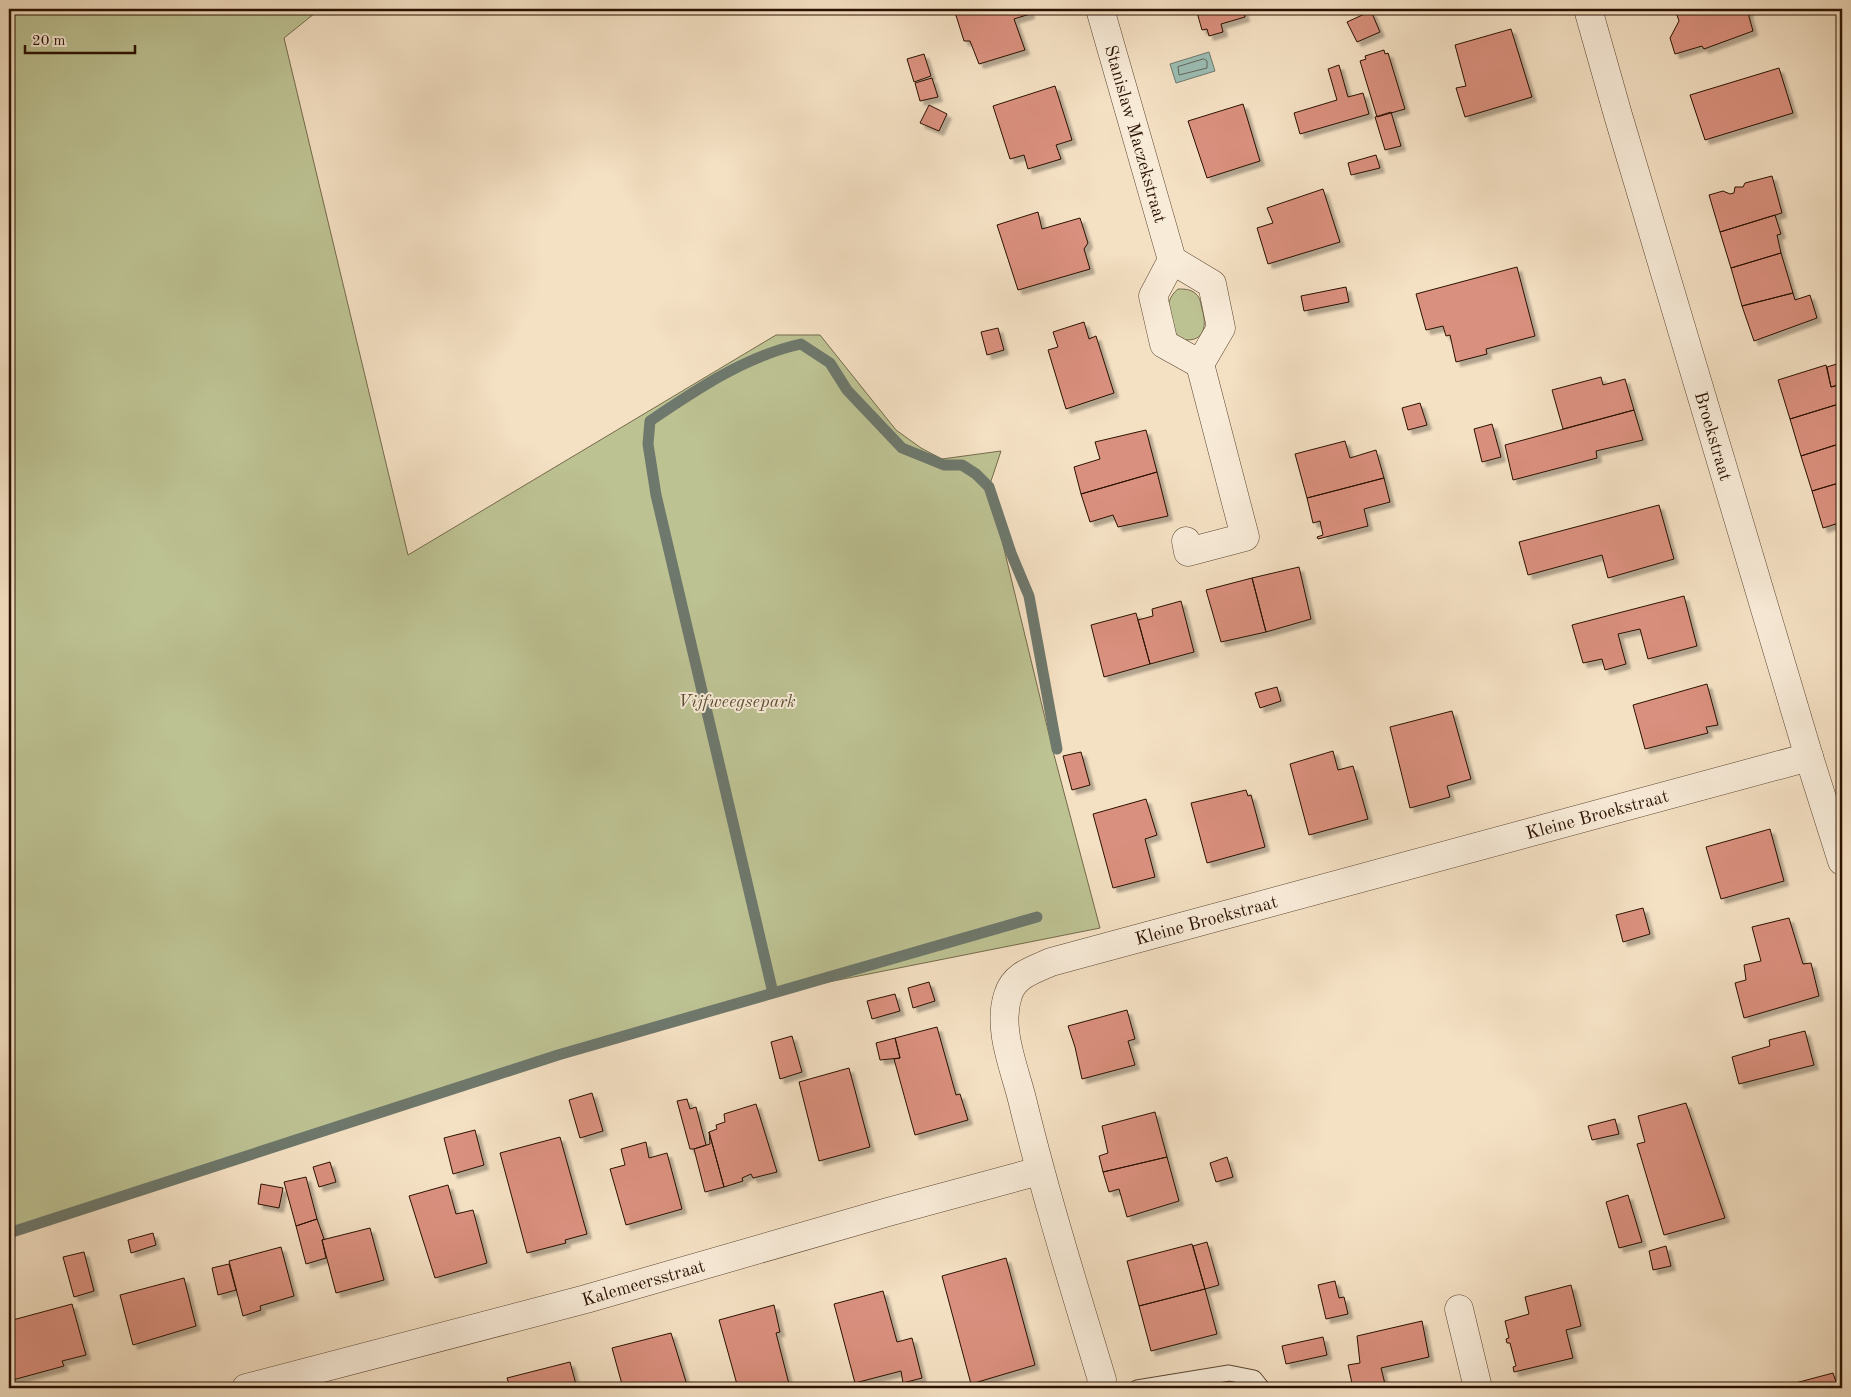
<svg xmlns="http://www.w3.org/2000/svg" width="1851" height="1397" font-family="'Old Standard TT',serif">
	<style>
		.green { fill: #bdc293; stroke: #746a4a }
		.water { fill: #9cbdb4; stroke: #6e786c }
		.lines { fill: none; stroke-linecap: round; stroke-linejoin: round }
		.shore { stroke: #63675a; stroke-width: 1 }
		.stream { stroke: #6e786c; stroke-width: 11 }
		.building { fill: #da907e; stroke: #2a1100; filter: url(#shadow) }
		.service-casing { stroke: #5c4531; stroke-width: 17 }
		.minor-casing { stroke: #5c4531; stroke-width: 29 }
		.service { stroke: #f8ebd8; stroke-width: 15 }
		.minor { stroke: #f8ebd8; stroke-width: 28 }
		.labels { text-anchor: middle; stroke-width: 4; stroke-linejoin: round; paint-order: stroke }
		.street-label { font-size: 18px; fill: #2a1100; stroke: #f8ebd8 }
		.park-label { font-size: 18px; font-style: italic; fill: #5d4f33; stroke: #f8ebd8 }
	</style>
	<defs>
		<filter id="shadow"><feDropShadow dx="4.5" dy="4.5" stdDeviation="1" flood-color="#0004"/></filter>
	</defs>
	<rect width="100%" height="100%" fill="#f4e0c3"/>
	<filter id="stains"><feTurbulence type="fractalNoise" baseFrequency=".004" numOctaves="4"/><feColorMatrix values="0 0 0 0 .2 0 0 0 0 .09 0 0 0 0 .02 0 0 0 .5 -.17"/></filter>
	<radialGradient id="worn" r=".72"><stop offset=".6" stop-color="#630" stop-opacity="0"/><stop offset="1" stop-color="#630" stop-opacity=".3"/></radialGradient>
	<path class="green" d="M9,9h311l-36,29 124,517 368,-220h44l76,95 25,18 21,11 59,-8 -12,36 64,264 47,177 -327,65 -215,62 -549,178z
		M1178,289c6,0 13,0 18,5 4,3 5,10 6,15 6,19 1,35 -22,30 -14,-13 -18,-37 -2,-50z"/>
	<path class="water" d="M1209,52l6,19 -39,12 -6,-19z"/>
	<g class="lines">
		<path class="shore" d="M1204,59l3,2v7l-28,7 -1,-8z"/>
		<path class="stream" d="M773,993l-117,-498 -8,-51 2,-23c47,-32 96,-65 151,-77l29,19 17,27 55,58 42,17h18l14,9 13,13 22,66 18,43 28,153
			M9,1233l549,-178 479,-138"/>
	</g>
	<path class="building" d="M954,9h75l1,5 -16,5 11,31 -46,14 -9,-23h-6z
		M1196,9h47l2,8 -24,7 2,8 -14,4 -2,-7 -5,1z
		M1675,9h75l-2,4 5,18 -49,18 -2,-3 -27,8 -5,-16 9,-17z
		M1371,11l9,21 -23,10 -10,-20z
		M1511,29l21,68 -67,20 -9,-29 10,-2 -11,-41z
		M1384,50l1,4 3,-1 17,56 -28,8 -17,-56 6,-2 -1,-3z
		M924,54l7,22 -17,6 -7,-23z
		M1339,65l9,32 15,-4 6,21 -69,20 -6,-21 43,-13 -9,-31z
		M1779,68l14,45 -88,27 -15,-45z
		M932,78l6,19 -18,4 -5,-18z
		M1055,86l17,54 -16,5 5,14 -33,10 -4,-14 -14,4 -17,-53z
		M1243,104l17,57 -53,17 -19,-57z
		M929,105l18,9 -8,17 -19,-8z
		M1391,112l10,34 -16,4 -10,-33z
		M1376,155l4,13 -29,7 -3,-12z
		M1772,176l10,37 -62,19 -11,-37 14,-4 7,3 4,-1 1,-6h8l2,-4z
		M1323,189l17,53 -72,22 -11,-36 16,-5 -6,-15z
		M1038,212l4,17 38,-11 8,25 -4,6 6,20 -72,21 -21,-65z
		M1775,215l6,19 -4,1 4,18 -50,15 -11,-36z
		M1781,253l12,40 -51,13 -11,-38z
		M1517,267l18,69 -49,13 1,5 -31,8 -6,-27 -4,1 -3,-10 -17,4 -10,-36z
		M1346,287l3,15 -45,9 -3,-15z
		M1793,293l2,7 15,-5 7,23 -63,23 -12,-35z
		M1084,322l5,17 7,-3 18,57 -48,16 -18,-59 10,-3 -5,-15z
		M998,328l6,22 -17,5 -6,-23z
		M1840,363l2,21 -11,3 -4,-20z
		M1826,365l5,22 11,-3v19l-52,16 -12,-39z
		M1601,377l2,8 22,-6 9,31 -71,19 -11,-39z
		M1420,403l7,22 -19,5 -6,-22z
		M1842,403v40l-41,13 -11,-37z
		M1634,410l9,30 -47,11 1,7 -84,22 -8,-35z
		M1492,424l9,33 -19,5 -8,-33z
		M1146,430l11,42 -76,22 -7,-27 26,-8 -5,-17z
		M1345,441l5,17 26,-8 8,28 -77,20 -12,-44z
		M1842,443v39l-30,9 -11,-35z
		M1157,472l11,44 -50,11 -5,-12 -23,7 -9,-28z
		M1384,478l6,24 -26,7 4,17 -50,13 -1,-2 6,-2 -3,-14 -7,2 -6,-25z
		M1842,482v40l-19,6 -11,-37z
		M1659,505l15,54 -66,19 -6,-23 -74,20 -9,-33z
		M1299,567l12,52 -45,13 -14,-54z
		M1252,578l14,54 -45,10 -15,-52z
		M1684,596l13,50 -49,13 -8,-30 -22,5 8,30 -21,6 -3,-11 -19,4 -11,-38z
		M1181,601l13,51 -44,12 -12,-44 15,-4 -1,-7z
		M1136,613l14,51 -46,13 -13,-52z
		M1707,684l11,41 -12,2 2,6 -63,16 -12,-44z
		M1277,687l4,14 -21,7 -5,-15z
		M1452,711l19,68 -24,7 3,11 -40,11 -20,-81z
		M1333,751l5,19 15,-4 15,53 -59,16 -19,-71z
		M1081,752l9,33 -18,5 -9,-34z
		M1246,790l2,6 3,-1 14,52 -58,16 -16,-60z
		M1146,799l11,36 -12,4 10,38 -42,11 -20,-74z
		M1770,829l14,52 -63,18 -15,-52z
		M1643,908l7,26 -27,8 -7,-27z
		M1789,918l14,46 8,-1 8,33 -75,22 -9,-35 11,-3 -2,-15 17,-4 -9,-34z
		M929,982l6,19 -22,7 -5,-20z
		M895,994l5,17 -28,8 -5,-18z
		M1127,1010l8,29 -7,2 7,24 -53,14 -7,-32 -7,-21z
		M937,1027l19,68 4,-1 8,26 -53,15 -21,-76 6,-1 -5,-20z
		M1805,1031l9,34 -75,19 -7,-27 38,-11 -1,-6z
		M792,1036l10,36 -22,7 -9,-37z
		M895,1038l5,20 -20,2 -4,-17z
		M849,1068l21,79 -51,14 -20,-79z
		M592,1093l11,38 -23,7 -11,-38z
		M687,1099l3,10 6,-2 10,38 -12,4h-4l-13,-48z
		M1686,1103l39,115 -61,17 -27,-91 8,-2 -7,-26z
		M756,1104l21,68 -24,6 -2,-4 -9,4 1,3 -19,6 -15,-55 8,-3 -1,-4 9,-3 -1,-8z
		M1155,1112l12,45 -64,15 -4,-16 9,-3 -6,-27z
		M1615,1119l4,15 -27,6 -4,-14z
		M475,1130l9,35 -31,9 -9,-36z
		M709,1132l15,55 -19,5 -11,-43 16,-5z
		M560,1137l27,97 -22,6 1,3 -39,10 -27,-100z
		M646,1142l3,16 18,-5 15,56 -56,16 -16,-56 15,-4 -4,-16z
		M1167,1157l12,44 -52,16 -8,-28 -10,3 -6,-20z
		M1227,1157l6,20 -17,5 -6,-19z
		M330,1162l6,20 -17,5 -6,-20z
		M306,1177l11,42 -21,7 -12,-44z
		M261,1184l22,4 -4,20 -21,-4z
		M448,1185l8,29 17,-4 14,53 -52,15 -26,-82z
		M1628,1195l14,47 -23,6 -13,-46z
		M317,1219l7,20 -2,1 4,18 -20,6 -10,-38z
		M370,1228l14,52 -48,13 -14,-53z
		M153,1233l3,12 -25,8 -3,-13z
		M1207,1242l12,43 -14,4 -12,-43z
		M1192,1244l13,45 -66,17 -12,-45z
		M1666,1246l5,20 -18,4 -4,-19z
		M281,1247l13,49 -34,10 1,4 -18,6 -14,-55z
		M84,1252l10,39 -20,6 -11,-40z
		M1006,1258l29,107 -64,19 -29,-108z
		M229,1264l7,26 -18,5 -6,-27z
		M184,1278l12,48 -63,19 -13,-50z
		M1335,1281l4,17 5,-1 4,17 -22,5 -8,-34z
		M1571,1285l10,41 -15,4 7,28 -59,14 -1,-5 3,-1 -6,-23h-3l-1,-4 3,-1 -4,-17 24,-7 -4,-17z
		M1205,1289l12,45 -66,17 -12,-45z
		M883,1291l14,51 15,-4 10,40 -19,5 -2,-12 -46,12 -21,-79z
		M72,1304l14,51 -24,6 2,5 -55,15v-60z
		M774,1305l6,27 -4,1 14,55h-52l-19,-68z
		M1422,1321l7,36 -48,11 5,20h-33l-5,-23 12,-2 -3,-27z
		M671,1333l16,52 -11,3h-53l-11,-40z
		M1323,1337l4,18 -41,9 -4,-18z
		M570,1362l7,26h-67l-3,-10z
		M1833,1373l5,15h-53l-1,-2z"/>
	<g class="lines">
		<defs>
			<path id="service" d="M1137,1388l92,-15 25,5 8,10"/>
			<g id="minor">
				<path id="s1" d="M1100,9l72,251 -19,36 11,48 36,20 21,-36 -9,-44 -40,-24"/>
				<path id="s2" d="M1588,9l30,106 191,642 33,104"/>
				<path d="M1186,541l2,11 57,-15 -45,-173"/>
				<path d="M1459,1309l19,79"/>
				<path id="s3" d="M246,1388l340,-89 302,-87 151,-41"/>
				<path id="s4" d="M1100,1388l2,-8c-28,-93 -57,-186 -80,-281 -8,-32 -25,-71 -14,-104 6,-20 25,-25 43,-33l758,-205"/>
			</g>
		</defs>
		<use href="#service" class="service-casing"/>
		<use href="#minor" class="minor-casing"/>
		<use href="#service" class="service"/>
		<use href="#minor" class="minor"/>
	</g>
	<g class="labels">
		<g class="street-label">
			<text dy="6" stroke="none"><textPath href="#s1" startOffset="130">Stanislaw Maczekstraat</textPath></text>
			<text dy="6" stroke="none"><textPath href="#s2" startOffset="445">Broekstraat</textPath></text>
			<text dy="6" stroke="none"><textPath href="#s4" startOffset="1029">Kleine Broekstraat</textPath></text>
			<text dy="6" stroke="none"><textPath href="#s4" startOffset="624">Kleine Broekstraat</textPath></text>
			<text dy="6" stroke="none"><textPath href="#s3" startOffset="411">Kalemeersstraat</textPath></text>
		</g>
		<g class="park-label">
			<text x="737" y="707">Vijfweegsepark</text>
		</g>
	</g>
	<rect width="1851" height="1397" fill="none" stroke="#f4e0c3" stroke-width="30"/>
	<rect x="10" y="10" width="1831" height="1377" fill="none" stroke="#2a1100" stroke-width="2.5"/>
	<rect x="15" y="15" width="1821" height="1367" fill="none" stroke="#2a1100"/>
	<path d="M25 45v8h110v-8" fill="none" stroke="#2a1100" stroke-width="2.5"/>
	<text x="32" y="45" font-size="15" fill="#2a1100" stroke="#f8ebd8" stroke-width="4" paint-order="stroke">20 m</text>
	<rect width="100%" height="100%" filter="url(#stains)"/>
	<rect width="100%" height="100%" fill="url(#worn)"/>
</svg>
